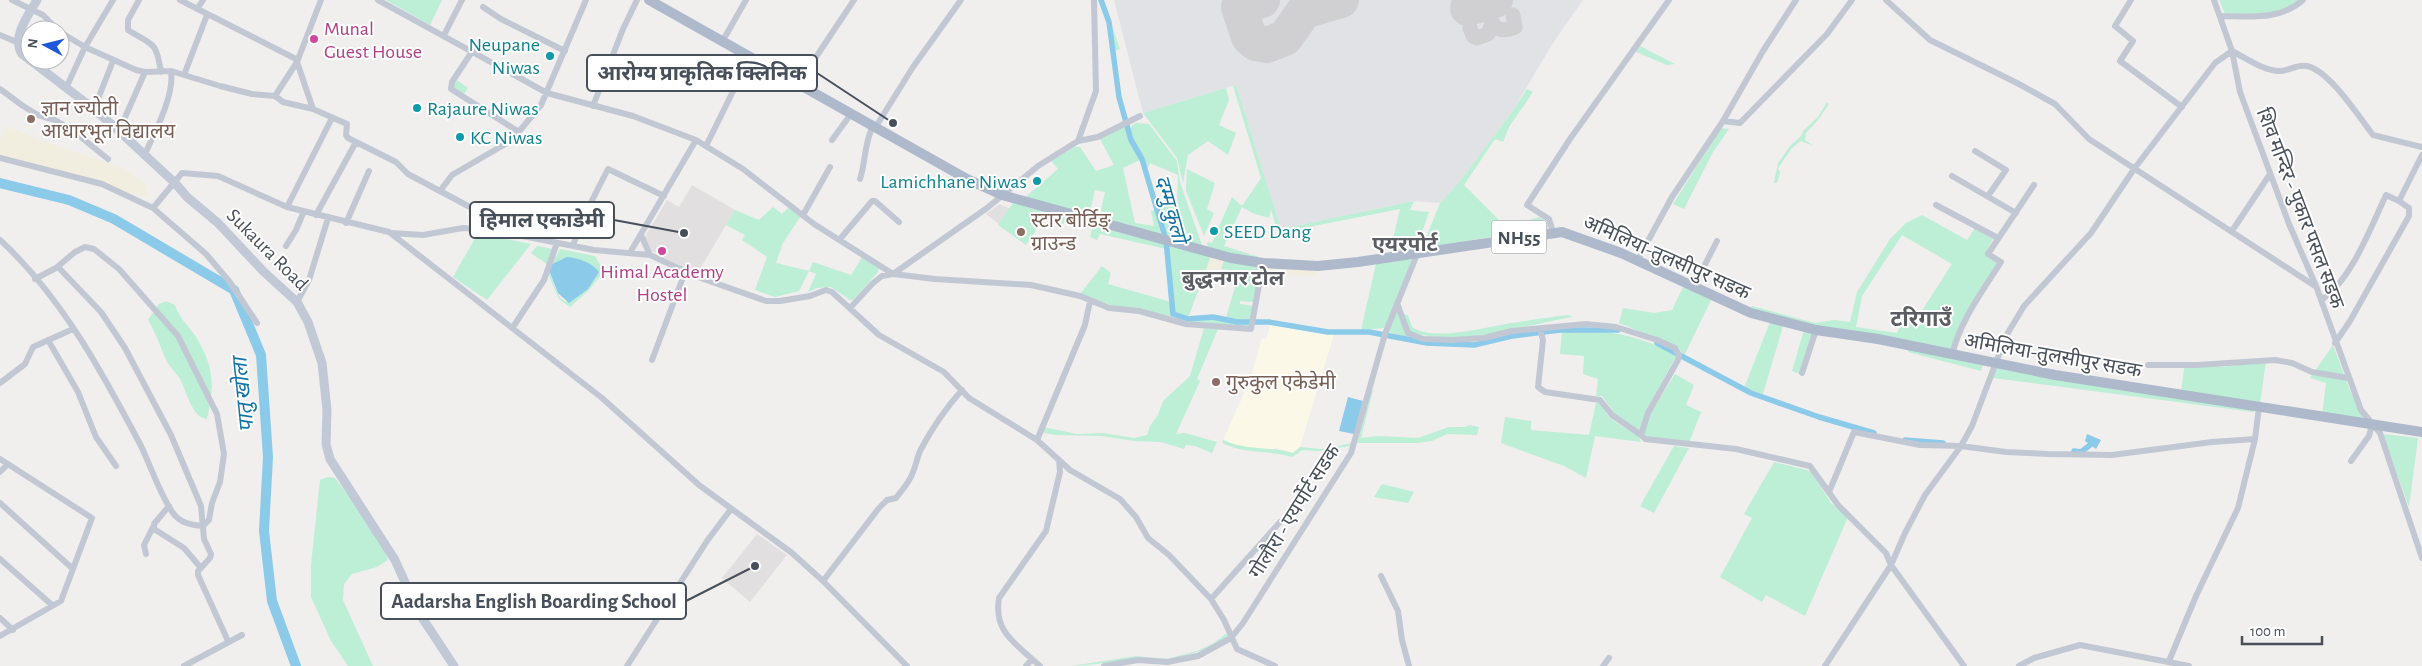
<svg xmlns="http://www.w3.org/2000/svg" width="2422" height="666" font-family="'Alegreya Sans','Noto Sans Devanagari',sans-serif">
	<style>
		.commercial { fill: #fbf8e7 }
		.education { fill: #e2dfe0 }
		.airport { fill: #e0e2e6 }
		.green { fill: #bdeed6; fill-rule: evenodd }
		.sand { fill: #f2eedf }
		.water { fill: #8bcae9 }
		.lines { fill: none; stroke-linecap: round; stroke-linejoin: round }
		.canal { stroke: #8bcae9; stroke-width: 5.5 }
		.river { stroke: #8bcae9; stroke-width: 10 }
		.taxiway { stroke: #d0d0d3; stroke-width: 15 }
		.runway { stroke: #d0d0d3; stroke-width: 36 }
		.street { stroke: #c2c8d3; stroke-width: 6 }
		.secondary { stroke: #c1c9d7; stroke-width: 9 }
		.primary { stroke: #aebacc; stroke-width: 10 }
		.hotel-dot { fill: #d1479c; stroke: #fff; stroke-width: 2 }
		.culture-dot { fill: #0f9aa8; stroke: #fff; stroke-width: 2 }
		.education-dot { fill: #8d6e63; stroke: #fff; stroke-width: 2 }
		.labels { text-anchor: middle; stroke-width: 4; stroke-linejoin: round; paint-order: stroke }
		.shield { fill: #fff; stroke: #7e848c; stroke-width: 1 }
		.shield-label { font-size: 19px; font-weight: bold; fill: #474f5b }
		.hotel-label { font-size: 20px; fill: #b23c85; stroke: #fff; text-anchor: start }
		.culture-label { font-size: 20px; fill: #0d838f; stroke: #fff; text-anchor: start }
		.education-label { font-size: 20px; fill: #785e54; stroke: #fff; text-anchor: start }
		.street-label { font-size: 20px; fill: #474f5b; stroke: #fff }
		.water-label { font-size: 21px; font-style: italic; fill: #1073a5; stroke: #fff }
		.neighbourhood-label { font-size: 21px; font-weight: bold; fill: #5b5d63; stroke: #fff }
		.quarter-label { font-size: 22px; font-weight: bold; fill: #5b5d63; stroke: #fff }
		.leader { fill: none; stroke: #474f5b; stroke-width: 2 }
		.callout-dot { fill: #474f5b; stroke: #fff; stroke-width: 2 }
		.callout { fill: #fff; stroke: #474f5b; stroke-width: 2 }
		.callout-label { font-size: 21px; text-anchor: middle; font-weight: bold; fill: #474f5b }
	</style>
	<rect width="100%" height="100%" fill="#f1eeee"/>
	<path class="commercial" d="M1271,323l63,11 -34,113 -7,6 -16,-5 -10,2 -29,-3 -15,-7 27,-60 12,-42 4,1z"/>
	<path class="education" d="M692,185l43,25 -38,64 -44,-22 -10,-12 24,-40 12,7z
		M999,204l42,18 -15,23 -40,-31z
		M757,534l30,21 -37,47 -28,-24z"/>
	<path class="airport" d="M1114,0h469l-30,43 -41,69 -52,69 -20,22 -26,-2 -133,28 -45,-144 -93,28z"/>
	<path class="green" d="M386,0h56l-12,25z
		M1103,0l17,49 -8,3 -3,-30z
		M2219,0h80c-19,19 -50,14 -74,14z
		M1638,45l37,19 -8,1 -33,-14z
		M457,80l11,8 -4,6 -11,-7z
		M1236,85l45,144 133,-28 -4,9 19,2 -13,38 -27,6 11,-47 -122,24 -7,-23 -2,8 -17,-5 -10,-6 -18,39 35,11v3l-51,-10 -1,-8 5,1 20,-46 10,9 19,-28 -28,-92z
		M1226,88l3,12 -10,25 17,8 -8,22 -20,-14 -20,14 -5,28 -6,-25 -34,-45z
		M1527,89l6,3 -24,35 -6,15 -8,-3 -31,46 36,36 -1,13 -3,2 -70,12 -2,-5 16,-40 20,-22 52,-69z
		M1827,102l2,2 -11,16 -12,13 -1,7 9,6 -13,-5 -9,7 -14,20 2,5 -3,10h-3l4,-20 12,-17 10,-9 4,-7 14,-13z
		M1135,123l14,1 28,37 3,21 23,66 -36,-11 -10,-33h20l1,-29 -28,-12 -3,6c-3,-16 -16,-24 -17,-41z
		M1127,125l4,19 9,16 -17,8 12,55 19,3 -3,-15 4,-1 6,26 -62,-16 6,-28 -10,-2 -6,27 -67,-17 36,-31 -7,-8 24,-14h5l16,24 18,-6 -14,-26z
		M1721,128l8,1 -16,23 -29,57 -11,-5z
		M1187,169l28,14 -8,26 7,4 -10,23 -18,-45z
		M1013,203l53,15 -3,7 -19,-7 -18,27 -28,-20z
		M773,207l9,7 7,-7 12,9 -18,27 -7,20 33,8 4,-9 38,13 12,-19 16,11 -1,5 -25,28h-3l-19,-13 -14,1 -9,4 8,-18 -7,-3 -10,20 -24,6 -20,-7 12,-33 -25,-17 3,-5 -19,-10 9,-15 24,10z
		M1922,215l45,25 8,-12 18,11 -8,15 12,9 -30,49 -16,37 -149,-25 -53,-14 3,-4 63,17 19,-3 16,2 7,-30 33,-53 16,-16zM1902,235l50,29 -31,48 -12,-6 -12,27 -41,-6 6,-31z
		M1540,217l8,6v5l-33,3 -1,-7z
		M1093,226l72,17 1,6 -66,-15 -3,6 -7,-3z
		M478,233l53,11 -44,56 -34,-23z
		M1168,245l43,11 -23,62 -14,-4z
		M537,246l16,3 -5,16 -17,-12z
		M560,249l35,7 9,15 -15,19 -19,17 -11,-8 -12,-28 2,-1 7,19 4,9 6,4 30,-34c-19,-10 -23,-14 -44,-4z
		M1412,259l-27,69 -24,2 15,-66z
		M1224,260l36,6 -5,36 -15,-1v3l14,2 -3,16 -14,-1 -11,-4 14,-46 -19,-2z
		M1102,266l9,7 -3,11 63,18 1,13c16,8 30,1 47,3 11,2 20,6 31,6l-1,3 -45,-2 -64,-16 -22,-1 -38,-14z
		M1683,287l28,13 -27,56 -5,-8 -60,-25 4,-15 31,5 18,-3z
		M166,301l9,4c4,13 12,19 19,29 20,31 21,50 13,85 -15,-1 -21,-29 -27,-40 -5,-7 -10,-12 -14,-19 -6,-14 -10,-27 -18,-40l11,-16z
		M1397,308l8,23 6,7 -23,-6z
		M1402,314l6,1 4,12c22,16 81,-2 107,-5 17,-3 33,-5 50,-7l3,2c-52,9 -109,31 -162,15z
		M1770,322l13,4 -20,68 -19,-6z
		M1204,328l14,1 -21,50 3,2 -24,53 9,-1 32,9 -5,11 -17,-7 -9,-1 -2,4 -23,-7 -26,-1 -34,-5 -47,-1 -13,-3 2,-5 34,7 25,-1 32,5 13,-3 3,-9 8,-11 5,-14 27,-25z
		M1587,330c34,3 59,8 89,26l-31,57 -6,19 -22,-15 -15,-21h-6l2,-17 -15,-5 1,-18 -24,-2 2,-23z
		M1804,330l10,2 -14,42 -8,-3z
		M2333,345l16,43 15,32 -42,-5 4,-32 -16,-5z
		M1909,349l74,16 -2,6 -73,-19z
		M2266,361l-6,43 -79,-13 4,-28 38,4z
		M1995,368l259,41 -1,3 -260,-34z
		M1675,374l19,11 -8,20 15,7 -12,31 -42,-6 -4,-4 8,-20z
		M1371,390h2l-12,48 18,-2 39,2 31,-11h16l4,-2 10,2 -2,8 -30,-1 -15,7 -15,2h-60z
		M1596,403h5c5,18 24,23 38,34l2,5 -46,-6 -9,42 -22,-12 -63,-23 4,-26 26,4v9l58,5z
		M2383,434l35,4 -9,69z
		M1223,440c24,11 46,6 70,13l7,-6 21,2 32,-6 -2,3 -33,5 -16,-1 -10,7c-25,-8 -45,-2 -70,-14z
		M1674,446l15,2 -35,65 -14,-7z
		M1774,462l33,8 6,4 18,29 17,14 -43,99 -39,-21 -4,7 -42,-25 32,-59 -8,-4z
		M328,477l7,1c19,25 43,52 53,82l-11,7 -25,7 -8,10 -1,16 30,66h-25l-17,-25 -20,-44v-32l9,-85z
		M1382,484l32,8 -6,11 -34,-6z
		M1227,633l1,3c-39,27 -67,22 -111,25 -15,2 -30,5 -46,5l65,-10 30,3 31,-8 17,-8z"/>
	<path class="sand" d="M6,126l34,14 85,29 20,15 3,14 -148,-41v-17z
		M1211,256l13,4 -5,14 -13,-4z
		M1265,266l50,4v7l-52,-4z"/>
	<path class="water" d="M567,257c11,1 26,6 32,15l-11,17 -19,14 -11,-10 -9,-23 3,-6z
		M1348,397l15,4 -9,33 -15,-3z
		M2087,434l14,6 -5,9 -11,-8z"/>
	<g class="lines">
		<path class="canal" d="M1101,0l8,22 10,75 12,43 11,19 24,81 7,74 15,5 25,-2 24,5h32l59,10h41l58,11 47,2 38,-9 48,-6h58
			M1657,343l94,50 68,24 55,16
			M1905,440l38,3
			M2074,451l7,1 9,-7"/>
		<path class="river" d="M0,183l69,17 45,19 120,71 27,65 7,102 -4,74 8,70 24,65"/>
		<path class="taxiway" d="M1485,0c5,17 6,37 30,27l-2,-12
			M1470,28l3,8 4,2 11,-4 4,-11"/>
		<path class="runway" d="M1262,0l-23,7 10,30 7,6 11,2 18,-7 19,-27 37,-11
			M1476,0l-8,8 27,-8"/>
		<path class="street" d="M12,0l31,15 15,15
			M139,0l-11,20v10c25,16 28,10 33,42
			M180,0l118,60
			M378,0l169,93 86,23 63,24 47,29 71,55 79,50 42,5 96,6 49,11 29,12 30,3 47,13 65,5 12,-66
			M1886,0l44,40 87,43 38,21 34,35 226,147
			M2131,0l-16,26 18,15 -13,20 62,46
			M2214,0l18,51 8,41 49,132 27,62 45,124 19,23 42,125
			M483,7l18,12 64,32
			M197,9l6,-9
			M2221,16c29,0 58,5 82,-16
			M60,32l25,15 51,23 9,2 26,-1 49,15 32,8 23,2 8,6 30,7
			M0,35l19,8
			M444,35l18,-35
			M722,42l24,-42
			M473,50l-21,32 -1,7 68,43
			M297,62l16,47 34,15 -1,11 2,3 48,24 12,12 75,40 18,19
			M184,75l23,-60
			M798,84l56,-84
			M66,88l19,-41 28,-47
			M0,89l23,17 15,9 17,5 17,10 36,29
			M275,96l22,-34 24,-62
			M593,106l30,-77 14,-29
			M94,109l19,-48
			M1723,121l17,2 87,-89 25,-34
			M875,128l38,-61 48,-67
			M119,131l26,-59
			M832,140l19,-26
			M1078,141l20,-4 42,-21
			M706,146l44,-89
			M1975,151l31,19 -18,26
			M144,156c10,-22 31,-61 27,-85
			M0,158l102,26 51,24
			M1952,176l64,37
			M860,179c6,-18 4,-36 13,-53
			M440,191l12,-16 60,-35 29,-35 45,-105
			M1936,205l62,33
			M287,207l45,-89
			M316,215l40,-73
			M803,215l27,-48
			M346,223l23,-52
			M2232,231l38,-57
			M1553,232l-4,-13 -22,-14 43,-66 99,-139
			M391,233l32,2 40,-7 28,2 103,20 56,5 48,22 68,24h14l30,-5 16,-6 6,2 47,43 65,37 25,26 68,42 33,30 50,29 16,18 12,21 21,17 42,44 13,21 13,29 38,17
			M641,235l9,20
			M840,239l32,-38h3l24,21
			M0,240c61,56 102,132 140,204 11,22 19,49 33,69 7,10 18,12 30,13l6,-6 3,-17 8,-21 4,-28 -7,-40 -39,-78 -59,-67 -25,-20 -9,-2 -10,5 -19,16
			M286,246l10,-16 8,-19
			M573,246l8,-24 27,-53 56,27
			M631,251l65,-111
			M1637,261l35,-64 51,-76 40,-70 33,-51
			M35,279l21,-11h3l42,44 24,36 46,87 30,71 3,33 7,15 -1,4 -12,13v4l30,66
			M1693,288l24,-47
			M2321,300c30,-19 50,-73 65,-105l13,6
			M297,302l12,-22 19,-62
			M1397,303l11,30 15,6 30,1 31,-2 28,-7 74,-7 30,3 41,13 18,8 4,7 -1,5 -30,53 -7,22 4,4 91,10 74,17 28,39 48,48 5,12 73,101
			M850,308l23,-25 9,-7 11,-2 94,-66 51,-42 40,-25 18,-50 -2,-91
			M257,323l-28,-42 -23,-27 -53,-46 29,-35 36,3 69,31 102,25 213,166 97,87 93,68 31,28 84,85
			M513,327l31,-47 13,-37
			M1540,329l3,11 -5,47 7,5 55,8 12,15 29,20
			M48,340l30,52 18,45 20,29
			M2335,343l15,-22 59,-105v-8l-10,-7 23,-46
			M1952,355c8,-34 30,-63 49,-93l-13,-8 46,-69
			M652,360l33,-88
			M2148,365h49l78,-5 17,3 20,9 36,6
			M1802,373l14,-43
			M0,383l25,-19 8,-17 40,-18
			M1037,440l48,-115 5,-24
			M0,459l92,59 -31,83 -61,35
			M2351,461l18,-25 3,-11
			M0,472l8,-8
			M1829,492l25,-60 66,13 41,1 45,6 42,2 64,1 100,-13 43,-3
			M0,503l73,66
			M169,506l-15,18v5l30,19 17,20
			M146,554l-2,-9 9,-18
			M0,559l52,46
			M1381,576l17,35 4,29 7,26
			M823,581l56,-73 8,-8 9,-2c6,-8 14,-16 17,-26 3,-7 4,-14 7,-21 12,-23 25,-42 42,-61
			M1211,599l69,-77
			M0,618l13,12
			M1032,659l8,7
			M2169,661l27,-65 42,-88 17,-69 4,-32
			M184,666l58,-31
			M627,666l80,-125 24,-32
			M1026,666l6,-7c-21,-19 -38,-30 -33,-61l47,-67 14,-59 -1,-12
			M1104,666l34,-6 29,2 31,-6 33,-18 12,-15 108,-170 34,-119 33,-82
			M1603,666l6,-8
			M1825,666l66,-101 14,-32 20,-38 36,-49 11,-20 34,-90 18,-30 67,-73 43,-64 81,-106 17,-12c14,7 33,21 49,20 9,-1 17,-7 26,-5 23,5 52,51 66,69l49,12
			M2019,666l15,-8 46,-13 109,21"/>
		<path class="secondary" d="M37,0c-8,14 -26,37 -15,54l72,55 25,22 56,52 12,14 31,26 45,48 34,31 11,20 14,41 5,47 -1,34 4,15 65,101 24,53 35,53"/>
		<path class="primary" d="M649,0l318,179 35,16 229,63 32,5 55,3 40,-4 204,-30 59,21 130,60 65,17 62,9 177,36 367,57"/>
	</g>
	<g class="hotel-dot">
		<circle cx="314" cy="39" r="5"/>
		<circle cx="662" cy="251" r="5"/>
	</g>
	<g class="culture-dot">
		<circle cx="550" cy="56" r="5"/>
		<circle cx="417" cy="108" r="5"/>
		<circle cx="460" cy="137" r="5"/>
		<circle cx="1037" cy="181" r="5"/>
		<circle cx="1214" cy="231" r="5"/>
	</g>
	<g class="education-dot">
		<circle cx="31" cy="119" r="5"/>
		<circle cx="1021" cy="232" r="5"/>
		<circle cx="1216" cy="382" r="5"/>
	</g>
	<g class="labels">
		<rect class="shield" x="1491.5" y="220.5" width="55" height="33" rx="4"/>
		<g class="shield-label">
			<text x="1519" y="244">NH55</text>
		</g>
		<g class="hotel-label">
			<text x="324" y="35">Munal<tspan x="324" dy="23">Guest House</tspan></text>
			<text x="662" y="278" text-anchor="middle">Himal Academy<tspan x="662" dy="23">Hostel</tspan></text>
		</g>
		<g class="culture-label">
			<text x="540" y="51" text-anchor="end">Neupane<tspan x="540" dy="23">Niwas</tspan></text>
			<text x="427" y="115">Rajaure Niwas</text>
			<text x="470" y="144">KC Niwas</text>
			<text x="1027" y="188" text-anchor="end">Lamichhane Niwas</text>
			<text x="1224" y="238">SEED Dang</text>
		</g>
		<g class="education-label">
			<text x="41" y="115">ज्ञान ज्योती<tspan x="41" dy="23">आधारभूत विद्यालय</tspan></text>
			<text x="1031" y="227">स्टार बोर्डिङ्<tspan x="1031" dy="23">ग्राउन्ड</tspan></text>
			<text x="1226" y="389">गुरुकुल एकेडेमी</text>
		</g>
		<g class="street-label">
			<text transform="translate(2301 208) rotate(69)" y="7">शिव मन्दिर - पुकार पसल सडक</text>
			<text transform="translate(268 249) rotate(45)" y="7">Sukaura Road</text>
			<text transform="translate(1667 257) rotate(24)" y="7">अमिलिया-तुलसीपुर सडक</text>
			<text transform="translate(2053 355) rotate(10)" y="7">अमिलिया-तुलसीपुर सडक</text>
			<text transform="translate(1294 511) rotate(-58)" y="7">गोलौरा - एयर्पोर्ट सडक</text>
		</g>
		<g class="water-label">
			<text transform="translate(1171 209) rotate(74)" y="7">दम्मु कुलो</text>
			<text transform="translate(243 395) rotate(-96)" y="7">पातु खोला</text>
		</g>
		<g class="neighbourhood-label">
			<text x="1405" y="251">एयरपोर्ट</text>
			<text x="1233" y="285">बुद्धनगर टोल</text>
		</g>
		<g class="quarter-label">
			<text x="1921" y="326">टरिगाउँ</text>
		</g>
	</g>
	<path class="leader" d="M893 123L817 73M684 233L614 220M755 566L686 601"/>
	<g class="callout-dot">
		<circle cx="893" cy="123" r="5"/>
		<circle cx="684" cy="233" r="5"/>
		<circle cx="755" cy="566" r="5"/>
	</g>
	<g class="callout">
		<rect x="587" y="55" width="230" height="36" rx="5"/>
		<rect x="470" y="202" width="144" height="36" rx="5"/>
		<rect x="381" y="583" width="305" height="36" rx="5"/>
	</g>
	<g class="callout-label">
		<text x="702" y="80">आरोग्य प्राकृतिक क्लिनिक</text>
		<text x="542" y="227">हिमाल एकाडेमी</text>
		<text x="534" y="608">Aadarsha English Boarding School</text>
	</g>
	<g transform="translate(45 45) rotate(277)"><circle r="24" fill="#ffffff" stroke="#b5b9bd"/>
	<path d="M0-4L9 19L0 12L-9 19Z" fill="#1d58db"/>
	<text y="-8" font-size="14" font-weight="bold" text-anchor="middle" fill="#474f5b">N</text>
	</g>
	<path d="M2242 636v8h80v-8" fill="none" stroke="#474f5b" stroke-width="2.5"/>
	<text x="2250" y="636" font-size="15" fill="#474f5b" stroke="#ffffff" stroke-width="4" paint-order="stroke">100 m</text>
</svg>
